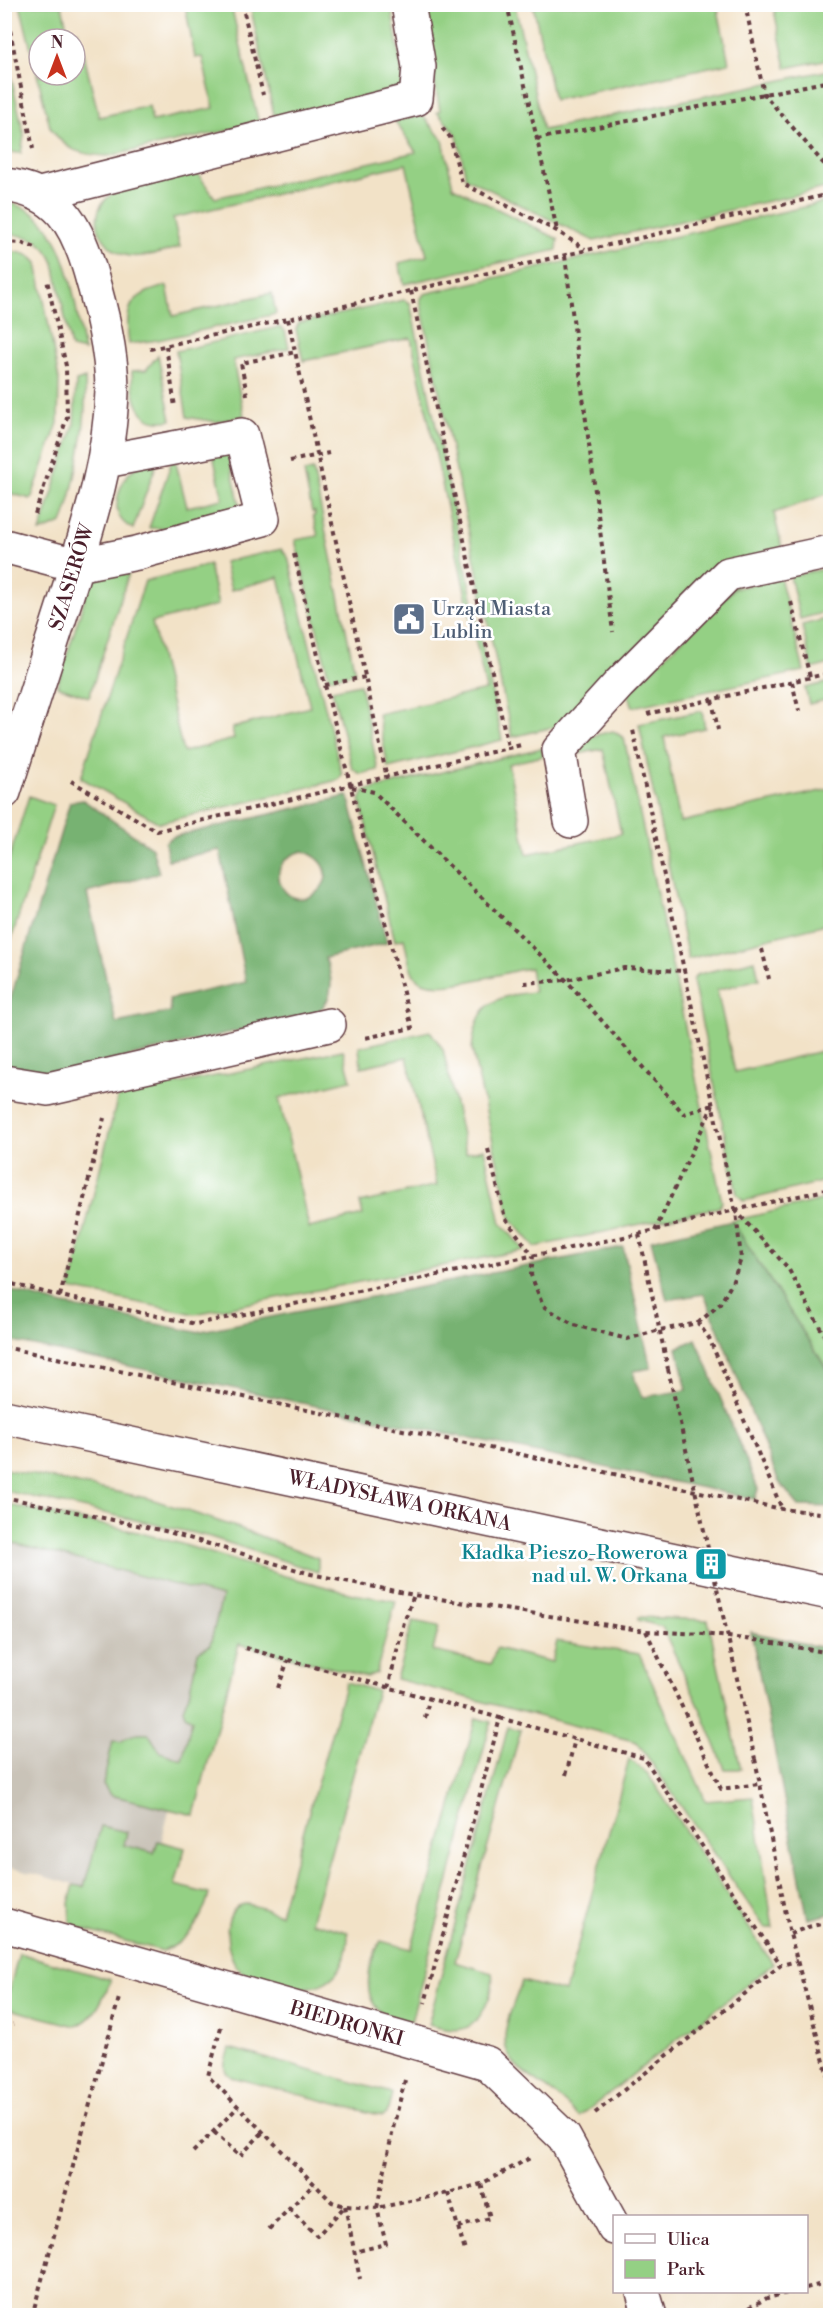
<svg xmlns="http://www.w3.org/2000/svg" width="835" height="2320" font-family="'Libre Bodoni',serif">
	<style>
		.industrial { fill: #c9c3b8 }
		.green { fill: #94d084; stroke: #6f7858; stroke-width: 1.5; fill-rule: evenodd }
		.forest { fill: #77b272; stroke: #60684e; stroke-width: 1.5; fill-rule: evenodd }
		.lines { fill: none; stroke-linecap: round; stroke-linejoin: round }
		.minor-casing { stroke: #633c42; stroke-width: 36 }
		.path { stroke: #633c42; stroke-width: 4; stroke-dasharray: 4.5 4.5; stroke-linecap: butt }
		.minor { stroke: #fff; stroke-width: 33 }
		.path-bridge { stroke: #633c42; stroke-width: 4; stroke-dasharray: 4.5 4.5; stroke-linecap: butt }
		.labels { text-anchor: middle; stroke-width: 5; stroke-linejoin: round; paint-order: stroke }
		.street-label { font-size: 20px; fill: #4a1f2b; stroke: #fff }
		.service-label { font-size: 20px; fill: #4e5e75; stroke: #fff; text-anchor: start }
		.culture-label { font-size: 20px; fill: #0d838f; stroke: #fff; text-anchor: end }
	</style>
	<rect width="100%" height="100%" fill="#fff"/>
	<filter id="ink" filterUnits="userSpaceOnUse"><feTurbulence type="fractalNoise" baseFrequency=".0167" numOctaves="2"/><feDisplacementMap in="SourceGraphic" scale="12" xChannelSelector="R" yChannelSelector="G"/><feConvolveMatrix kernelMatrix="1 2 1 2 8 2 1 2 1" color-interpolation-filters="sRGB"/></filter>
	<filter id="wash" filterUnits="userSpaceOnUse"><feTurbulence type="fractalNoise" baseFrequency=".008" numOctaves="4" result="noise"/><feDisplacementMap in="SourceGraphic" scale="24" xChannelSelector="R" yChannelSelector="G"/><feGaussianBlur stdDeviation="1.35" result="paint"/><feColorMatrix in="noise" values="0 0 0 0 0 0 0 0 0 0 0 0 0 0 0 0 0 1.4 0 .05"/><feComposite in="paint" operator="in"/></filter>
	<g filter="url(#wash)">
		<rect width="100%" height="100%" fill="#f2e2c7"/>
		<path class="industrial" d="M4,1541l218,56 -76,307 -141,-38z"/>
		<path class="green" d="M20,5h42l6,28 10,-2 21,86 50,-11 3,15 62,-13 -12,-51 -7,1 -10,-53h46l28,119 -151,32c-27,-1 -43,-5 -58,-29zM39,39h36v36h-36z
			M250,5h141l13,78 -3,5 -126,32z
			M421,5h94l28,125 287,-60v117l-236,54 -128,-63 -9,-43 -20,-23 3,-1z
			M533,5h184l12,58 -175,37z
			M773,5h57v54l-44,9z
			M5,49l19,86 -3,18 -16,-1z
			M422,115l21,25 10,47 105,52 -1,11 -153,34 -5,-21 28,-7 -21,-92 -233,54 7,29c-16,5 -34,11 -51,9 -20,-3 -37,-26 -30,-46 3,-9 11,-15 19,-21l75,-22 22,31 201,-46 -21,-31z
			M830,201v292l-56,20 8,35 -208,174 -62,15 -92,-437 4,-6z
			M5,202c65,10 68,98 79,149l-13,-3 -17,-85c-10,-24 -26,-28 -49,-29z
			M4,252c14,0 23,-1 33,11l22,117 -1,43 -27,76 -26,-7z
			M167,286l6,30 99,-23 4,21 -118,26 -29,4c-5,-36 0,-50 38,-58z
			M404,300l6,3 92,437 -114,28 -10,-54 108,-24 -75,-352 -108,23 -7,-32 3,-6z
			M279,327l6,4 4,17 -56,12 11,56 -28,6 -29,-5 -11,-66z
			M158,355l13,65c-34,8 -39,-25 -39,-49l14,-1z
			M85,378c2,37 -3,63 -10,99 -4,16 -6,31 -13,46l-22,9 34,-107 2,-44z
			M228,454l13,56 -64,19 -28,-1 25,-73 13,52 36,-8 -10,-44z
			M158,460l-25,69c-6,-3 -11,-7 -14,-13 -6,-14 3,-40 16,-48 6,-4 15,-6 23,-8z
			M313,470l42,203 -26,5 -34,-138 23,-4 -5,-20 2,-1v-4l-3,1 -8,-40z
			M281,549l7,8 54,218 -4,5 -179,43 -78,-45 64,-197 64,-16 9,40 -66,17 31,130 51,-13 -2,-11 78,-21 -31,-130 -48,13 -7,-28z
			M123,564l6,9 -40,124 -32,-11 32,-101 8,-11z
			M823,569l7,5v37l-30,8 -10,-43z
			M780,577l24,94 -171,36 -5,-14 106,-104z
			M830,618v46l-18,5 -10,-44z
			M830,682v17l-21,5 -4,-16z
			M360,684l18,86 -18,4 -8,-6 -20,-78z
			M702,711l3,17 -41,9 16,85 150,-33v134l-142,36 -49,-235z
			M613,731l11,7 98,464 -3,5 -184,40 -25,-29 -38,-169c4,-44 19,-53 62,-57l-4,-24c-25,3 -102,31 -116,7 -6,-10 -7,-25 -10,-36l-9,2 -35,-140 4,-10 178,-43 1,8 -35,8 19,90 94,-20 -18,-85 -25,5 10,-17z
			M29,796l25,9 -49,154v-88z
			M755,960l4,19 -42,11 18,82 95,-23v131l-86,21 -7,-7 -44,-213 3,-6z
			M430,1031l13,18 23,104 18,-4 17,74 23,27 -329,64 -125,-25 48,-193 225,-46 8,30 -72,18 30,130 54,-13 -3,-12 77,-18 -30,-128 -46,10 -2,-20z
			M830,1198v176l-98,-153z
			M5,1469l146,30 88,29 79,30v14l-111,-36 -202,-45z
			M5,1504l132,28 41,11 107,33 68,18 43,7 -20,72 -9,4 -128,-33 -45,171 -84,-20 -7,-11 10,-44 8,2c9,-8 16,-9 28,-8l11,18 22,8 10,-41 -7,-4 -2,-6 6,-15 9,-42 12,-7 12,-48 -217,-56z
			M638,1617l70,3 33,149h-16l-26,-63 -37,-79 -24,-7z
			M413,1621l26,5 -6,25 58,13 5,-16 56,14 5,-21 82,13 67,147 47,-4 20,131h-8l-128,-186 -241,-63z
			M346,1682l31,9 -66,231 37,10c0,52 -33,64 -78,51 -10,-3 -21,-6 -29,-12 -17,-14 -21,-65 4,-67 10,0 25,8 35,10z
			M476,1718l15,4 -80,300c-8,-3 -19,-4 -27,-8 -25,-15 -15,-54 -3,-73l30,8z
			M508,1727l13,3 -66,232 37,11c2,11 -1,22 -6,32 -13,29 -30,28 -58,20z
			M629,1759l19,15 125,190 -194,153c-9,-9 -17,-17 -27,-25 -19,-15 -47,-25 -47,-53 0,-19 11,-40 17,-58l43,11z
			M101,1826l26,6 -3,13 30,8 4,-12 27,7 -10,37 34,9c-7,26 -21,48 -46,57l-86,-23 -7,-7 -1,-18 5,-18 10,2z
			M19,1953l92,27c-8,18 -15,39 -35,46l-71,-18v-18l4,1z
			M229,2048l163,45 -5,21 -4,2 -152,-39c-11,-8 -5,-17 -2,-29z"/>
		<path class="forest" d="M348,796l39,147 -62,15c8,19 10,41 -8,54l-258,61 -54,-7v-49l65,-215 13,-2 69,48 7,25 -72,20 29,130 55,-11 -2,-13 77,-17 -26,-132 -52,10 -3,-17 7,-6zM303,851c55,20 -4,72 -22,34 -8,-19 7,-30 22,-34z
			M732,1221l98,153v133l-31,-1 -20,-24 -75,-188 -37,6 -16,-60z
			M623,1247l28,121 -17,3c0,11 3,18 10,26l43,-7 -10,-42 19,-9 62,150 -3,10 -750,-159v-51l59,16 132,27z
			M751,1632l79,17v265l-22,5z"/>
	</g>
	<g filter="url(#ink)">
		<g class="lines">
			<defs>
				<path id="minor" d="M4,185c54,6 72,38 86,86 11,38 22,80 22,120 -2,71 -25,139 -46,207 -21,64 -41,129 -62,194
					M40,194l376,-95 3,-32 -11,-63
					M4,546l72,19 61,-12 126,-34 -21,-84 -137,26
					M571,821l-12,-71 60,-66 109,-110 102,-22
					M4,1082l44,7 281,-64
					M4,1417l826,176
					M4,1925l483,138 77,74 50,91
					M643,2292l7,24"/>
			</defs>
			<use href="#minor" class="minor-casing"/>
			<path class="path" d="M5,4l28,145
				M242,4l21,91
				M507,4l50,226
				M745,4l19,90 66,77
				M442,128l8,9 12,46 95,48 28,18
				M537,139l293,-58
				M4,242l18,1 14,5
				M565,256l48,376
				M411,291l97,456
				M288,319l99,459
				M166,346l9,61
				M150,349l138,-30 542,-125
				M247,395l-6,-32 55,-11
				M290,461l39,-8
				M35,514l32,-97 -1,-51 -19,-86
				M294,554l31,131 87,343 -47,10
				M791,602l19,75
				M792,682l7,29
				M325,685l40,-8
				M712,700l6,30
				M647,714l183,-41
				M71,781l86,50 364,-86
				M352,787l22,5 192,188 118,134 29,-9
				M762,949l7,30
				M524,983l42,-3 58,-12 59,3
				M488,1149l17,69 28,38 -2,19 12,31 31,19 53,14 33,-9 38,-7 11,15 73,171
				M735,1210l53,58 42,78
				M735,1210l95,-21
				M655,1231l58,-126
				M639,1234l29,135
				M4,1282l56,14 136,28 443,-90 96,-24 -102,-480
				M60,1296l44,-178
				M698,1323l22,-19 12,-21 9,-24 -5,-48
				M4,1347l778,162 48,5
				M4,1497l161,34 146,43 103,21 232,36 57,3 59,7 68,12
				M646,1631l75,158 38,-5
				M245,1648l255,70 -75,285
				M278,1688l10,-28
				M388,1688l16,-66 10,-27
				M425,1718l4,-19
				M500,1718l144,40 137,207
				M755,1759l35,175 40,150
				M566,1775l9,-36
				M790,1934l18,-7 22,-5
				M4,2026l9,-2
				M221,2027l-13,49 124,126 13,4 32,2 9,36 -32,8
				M405,2080l-11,44 -17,84 71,-15 33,-9 49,-26
				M595,2113l186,-148 16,-4
				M214,2132l26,24 23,-24
				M193,2152l45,-45
				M448,2193l17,58
				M345,2206l15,73
				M289,2209l28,27 28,-30
				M458,2227l32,-9 -9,-34
				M269,2229l45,-45
				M806,2288l24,-6
				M32,2316l87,-318
				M733,2316l34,-18 25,-6"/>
			<use href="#minor" class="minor"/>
			<path class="path-bridge" d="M668,1369l87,390"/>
		</g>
	</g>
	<defs>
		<symbol id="civic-square" viewBox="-11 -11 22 22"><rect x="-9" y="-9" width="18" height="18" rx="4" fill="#5c6f8a" stroke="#fff"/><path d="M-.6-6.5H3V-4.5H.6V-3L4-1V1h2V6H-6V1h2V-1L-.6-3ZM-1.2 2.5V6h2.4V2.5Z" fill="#fff"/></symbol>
		<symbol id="building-square" viewBox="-11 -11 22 22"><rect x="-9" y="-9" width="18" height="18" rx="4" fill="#0f9aa8" stroke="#fff"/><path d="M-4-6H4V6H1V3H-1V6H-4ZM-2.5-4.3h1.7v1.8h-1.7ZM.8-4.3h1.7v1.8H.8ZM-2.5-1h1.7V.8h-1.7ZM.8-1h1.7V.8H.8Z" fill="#fff"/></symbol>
	</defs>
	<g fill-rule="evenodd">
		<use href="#civic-square" x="390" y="600" width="38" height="38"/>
		<use href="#building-square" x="692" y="1545" width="38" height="38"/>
	</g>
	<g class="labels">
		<g class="street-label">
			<text transform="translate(71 577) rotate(-73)" y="7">SZASERÓW</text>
			<text transform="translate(400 1500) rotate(12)" y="7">WŁADYSŁAWA ORKANA</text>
			<text transform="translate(347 2023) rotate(16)" y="7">BIEDRONKI</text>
		</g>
		<g class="service-label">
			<text x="432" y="615">Urząd Miasta<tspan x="432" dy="23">Lublin</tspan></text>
		</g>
		<g class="culture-label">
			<text x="688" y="1559">Kładka Pieszo-Rowerowa<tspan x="688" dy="23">nad ul. W. Orkana</tspan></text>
		</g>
	</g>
	<rect width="835" height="2320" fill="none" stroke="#fff" stroke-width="24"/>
	<rect x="613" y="2215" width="195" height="78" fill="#ffffff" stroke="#b7a5aa" stroke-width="1.5"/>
	<rect x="625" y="2234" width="30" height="9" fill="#ffffff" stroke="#b7a5aa" stroke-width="1.5"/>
	<text x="667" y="2245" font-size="18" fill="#4a1f2b">Ulica</text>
	<rect x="625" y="2260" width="30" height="18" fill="#94d084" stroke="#b7a5aa" stroke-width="1.5"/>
	<text x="667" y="2275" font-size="18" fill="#4a1f2b">Park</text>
	<g transform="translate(57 57)"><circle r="28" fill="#ffffff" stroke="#b7a5aa" stroke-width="1.5"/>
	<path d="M0-4.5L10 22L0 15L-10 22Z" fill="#c8321e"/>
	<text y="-9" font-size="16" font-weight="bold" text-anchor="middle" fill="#4a1f2b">N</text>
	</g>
</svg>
